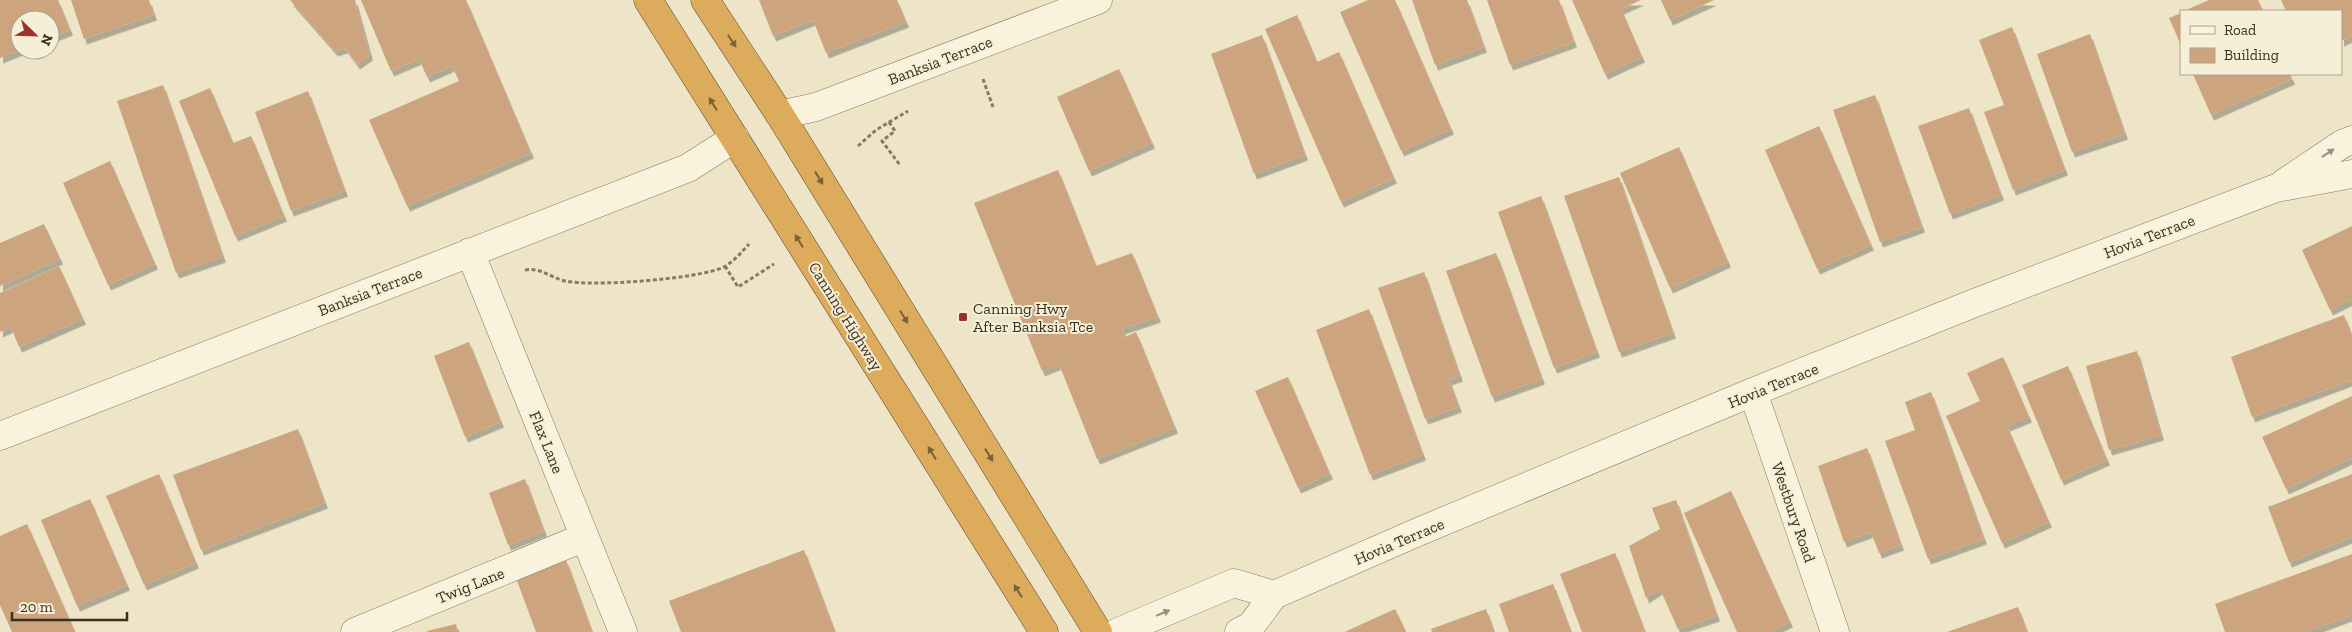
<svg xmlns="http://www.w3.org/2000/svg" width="2352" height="632" font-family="'Zilla Slab',serif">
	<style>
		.building { fill: #cca47e; filter: url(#shadow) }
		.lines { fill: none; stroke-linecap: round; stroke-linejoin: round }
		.street-casing { stroke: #8b785d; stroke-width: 29 }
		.highway-casing { stroke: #594631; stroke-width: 29 }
		.path { stroke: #8b785d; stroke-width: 3; stroke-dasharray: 4 2.5; stroke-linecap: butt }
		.street { stroke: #f9f2dc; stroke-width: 28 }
		.highway { stroke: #dcab5b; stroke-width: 28 }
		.oneway { fill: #7b6138 }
		.oneway2 { fill: #9a907e }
		.poi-dot { fill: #99332d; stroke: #f6efd8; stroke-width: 2 }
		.labels { text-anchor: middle; stroke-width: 4; stroke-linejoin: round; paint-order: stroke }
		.street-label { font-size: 16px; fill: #3b2f20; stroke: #f6efd8 }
		.poi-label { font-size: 16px; fill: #3b2f20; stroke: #f6efd8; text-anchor: start }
	</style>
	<defs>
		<filter id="shadow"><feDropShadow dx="3" dy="5.5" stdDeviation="0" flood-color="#0004"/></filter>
	</defs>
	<rect width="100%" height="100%" fill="#eee5c8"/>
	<path class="building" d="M0,0h58l12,30 -20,8v-18h-30v30l-20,8z
		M71,0h78l5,15 -70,24z
		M290,0h65l15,55 -13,9 -12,-16 -10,3z
		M361,0h105l65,153 -124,53 -38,-86 90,-39 -7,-15 -25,11 -8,-18 -28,12z
		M759,0h138l9,22 -80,31 -13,-33 -40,16z
		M1368,0h27l56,129 -50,22 -61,-139z
		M1412,0h55l17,47 -49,18z
		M1487,0h72l15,42 -64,23z
		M1572,0h69l-20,9 21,48 -37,17z
		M1661,0h53l-44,20z
		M2209,0h49l5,11h-79z
		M2281,0h71v36l-11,5v-30h-55z
		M2181,13v32l-12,-27z
		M1297,15l20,47 22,-10 55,126 -53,24 -76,-173z
		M2012,27l53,143 -52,20 -29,-78 20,-7 -25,-65z
		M2090,34l35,100 -53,18 -35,-98z
		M1262,35l43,120 -51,19 -43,-120z
		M1119,69l33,74 -63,28 -32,-74z
		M2193,74h97l2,5 -81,36z
		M163,85l60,172 -47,16 -59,-172z
		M210,88l23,55 18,-7 33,80 -49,20 -56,-135z
		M308,91l37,100 -54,20 -36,-99z
		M1875,95l47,132 -42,15 -47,-132z
		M1969,108l32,87 -51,19 -32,-88z
		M1819,126l52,119 -54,24 -52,-119z
		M1679,147l49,115 -58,26 -50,-115z
		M110,161l45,103 -47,21 -45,-102z
		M1058,170l38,96 36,-13 26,64 -36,12 3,8 11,-5 39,96 -78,31 -38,-95 -17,7 -68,-168z
		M1619,177l54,156 -54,19 -55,-156z
		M1541,196l56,156 -43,16 -56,-156z
		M44,224l16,35 -60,27v-43z
		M2352,226v73l-22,11 -28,-60z
		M1496,253l46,126 -50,18 -46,-126z
		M59,266l24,53 -64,28 -8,-20 -11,5v-39z
		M1424,272l36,104 -11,4 10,27 -34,12 -47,-131z
		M1369,309l54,146 -53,20 -54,-145z
		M2344,315l8,21v44l-100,37 -21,-60z
		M469,342l32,80 -36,15 -31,-81z
		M2137,351l24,84 -52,15 -23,-84z
		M2003,357l26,60 -22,9 42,96 -47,21 -56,-127 34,-15 -13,-28z
		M2068,366l39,94 -46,20 -39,-95z
		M1288,377l42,97 -32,14 -43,-97z
		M1931,392l53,147 -56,20 -43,-118 30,-11 -10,-28z
		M2352,396v62l-66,31 -24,-52z
		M298,429l27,74 -124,47 -28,-75z
		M1867,448l34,97 -22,8 -8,-21 -27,10 -26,-76z
		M159,474l37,89 -52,22 -38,-89z
		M2352,474v63l-63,25 -21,-55z
		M525,479l19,52 -36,14 -19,-52z
		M1731,491l59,131 -21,10h-32l-53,-119z
		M90,499l37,86 -50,21 -36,-86z
		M1676,500l41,116 -39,13 -18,-40 -14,9 -17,-52 31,-17 -8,-21z
		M27,524l48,108h-63l-12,-27v-69z
		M804,550l31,82h-154l-12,-31z
		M1615,553l30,79h-63l-22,-58z
		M2352,554v61l-46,17h-81l-10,-28z
		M566,560l26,72h-56l-20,-54z
		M1553,584l18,48h-62l-10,-28z
		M2018,607l9,25h-80z
		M1395,609l11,23h-61l6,-3z
		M1486,609l8,23h-62l-1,-3z
		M456,624l2,8h-31v-1z"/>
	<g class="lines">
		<defs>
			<path id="street" d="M780,115l36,-8 282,-107
				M2284,183l58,-39 10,-4
				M470,252l153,380
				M1753,392l82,240
				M0,436l688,-268 47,-30
				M355,632l230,-95
				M1118,632l116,-49 40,12
				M1239,632l12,-6 23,-31 144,-63 335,-140 219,-88 304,-116 76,-14"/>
			<path id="highway" d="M648,0l396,632
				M705,0l75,115 318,517"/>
		</defs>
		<use href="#street" class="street-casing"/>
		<use href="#highway" class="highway-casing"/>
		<path class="path" d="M983,79l10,28
			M889,122l6,9 -13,10 18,24
			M858,146l18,-16 32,-19
			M725,266l13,21 36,-23
			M525,270c16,-3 26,8 40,11 27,6 134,-2 159,-14 10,-6 17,-14 25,-23"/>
		<use href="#street" class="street"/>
		<use href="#highway" class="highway"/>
	</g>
	<defs><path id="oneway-solid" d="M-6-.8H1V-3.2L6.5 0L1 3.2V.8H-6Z" transform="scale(1.25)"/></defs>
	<g class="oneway">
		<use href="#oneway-solid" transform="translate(732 41) rotate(57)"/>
		<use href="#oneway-solid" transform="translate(713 104) rotate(-122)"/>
		<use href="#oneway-solid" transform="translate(819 178) rotate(58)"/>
		<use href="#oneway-solid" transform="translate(799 241) rotate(-122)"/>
		<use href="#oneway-solid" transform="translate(904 317) rotate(58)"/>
		<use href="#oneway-solid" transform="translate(932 453) rotate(-122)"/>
		<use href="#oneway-solid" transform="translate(989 455) rotate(58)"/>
		<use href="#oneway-solid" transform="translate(1018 591) rotate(-122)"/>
	</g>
	<g class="oneway2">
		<use href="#oneway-solid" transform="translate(2328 153) rotate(-34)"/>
		<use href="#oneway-solid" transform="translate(1163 613) rotate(-23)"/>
	</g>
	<rect class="poi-dot" x="958" y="312" width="10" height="10" rx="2.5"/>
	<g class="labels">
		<g class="street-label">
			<text transform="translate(940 60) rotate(-21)" y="6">Banksia Terrace</text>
			<text transform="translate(2149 236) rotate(-21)" y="6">Hovia Terrace</text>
			<text transform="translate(370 291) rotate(-21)" y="6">Banksia Terrace</text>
			<text transform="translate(846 316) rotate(58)" y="6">Canning Highway</text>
			<text transform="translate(1773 385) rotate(-22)" y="6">Hovia Terrace</text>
			<text transform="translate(547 442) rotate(68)" y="6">Flax Lane</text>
			<text transform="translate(1794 512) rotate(71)" y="6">Westbury Road</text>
			<text transform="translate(1399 541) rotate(-23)" y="6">Hovia Terrace</text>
			<text transform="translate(470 585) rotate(-22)" y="6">Twig Lane</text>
		</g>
		<g class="poi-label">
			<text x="973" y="314">Canning Hwy<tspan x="973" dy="18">After Banksia Tce</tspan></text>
		</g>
	</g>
	<rect x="2180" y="10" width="162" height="65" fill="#f6efd8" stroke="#aba28e"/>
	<rect x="2190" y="26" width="25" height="8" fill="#f9f2dc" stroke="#aba28e"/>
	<text x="2224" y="35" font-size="15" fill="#3b2f20">Road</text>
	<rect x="2190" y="48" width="25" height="15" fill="#cca47e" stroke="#aba28e"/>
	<text x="2224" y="60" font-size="15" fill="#3b2f20">Building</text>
	<g transform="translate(35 35) rotate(113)"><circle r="24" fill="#f6efd8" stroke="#aba28e"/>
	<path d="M0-4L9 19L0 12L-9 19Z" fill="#99332d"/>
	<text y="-8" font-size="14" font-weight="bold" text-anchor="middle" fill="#3b2f20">N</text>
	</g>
	<path d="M12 612v8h115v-8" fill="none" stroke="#3b2f20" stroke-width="2.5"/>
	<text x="20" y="612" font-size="15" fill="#3b2f20" stroke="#f6efd8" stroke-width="4" paint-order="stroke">20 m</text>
</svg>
